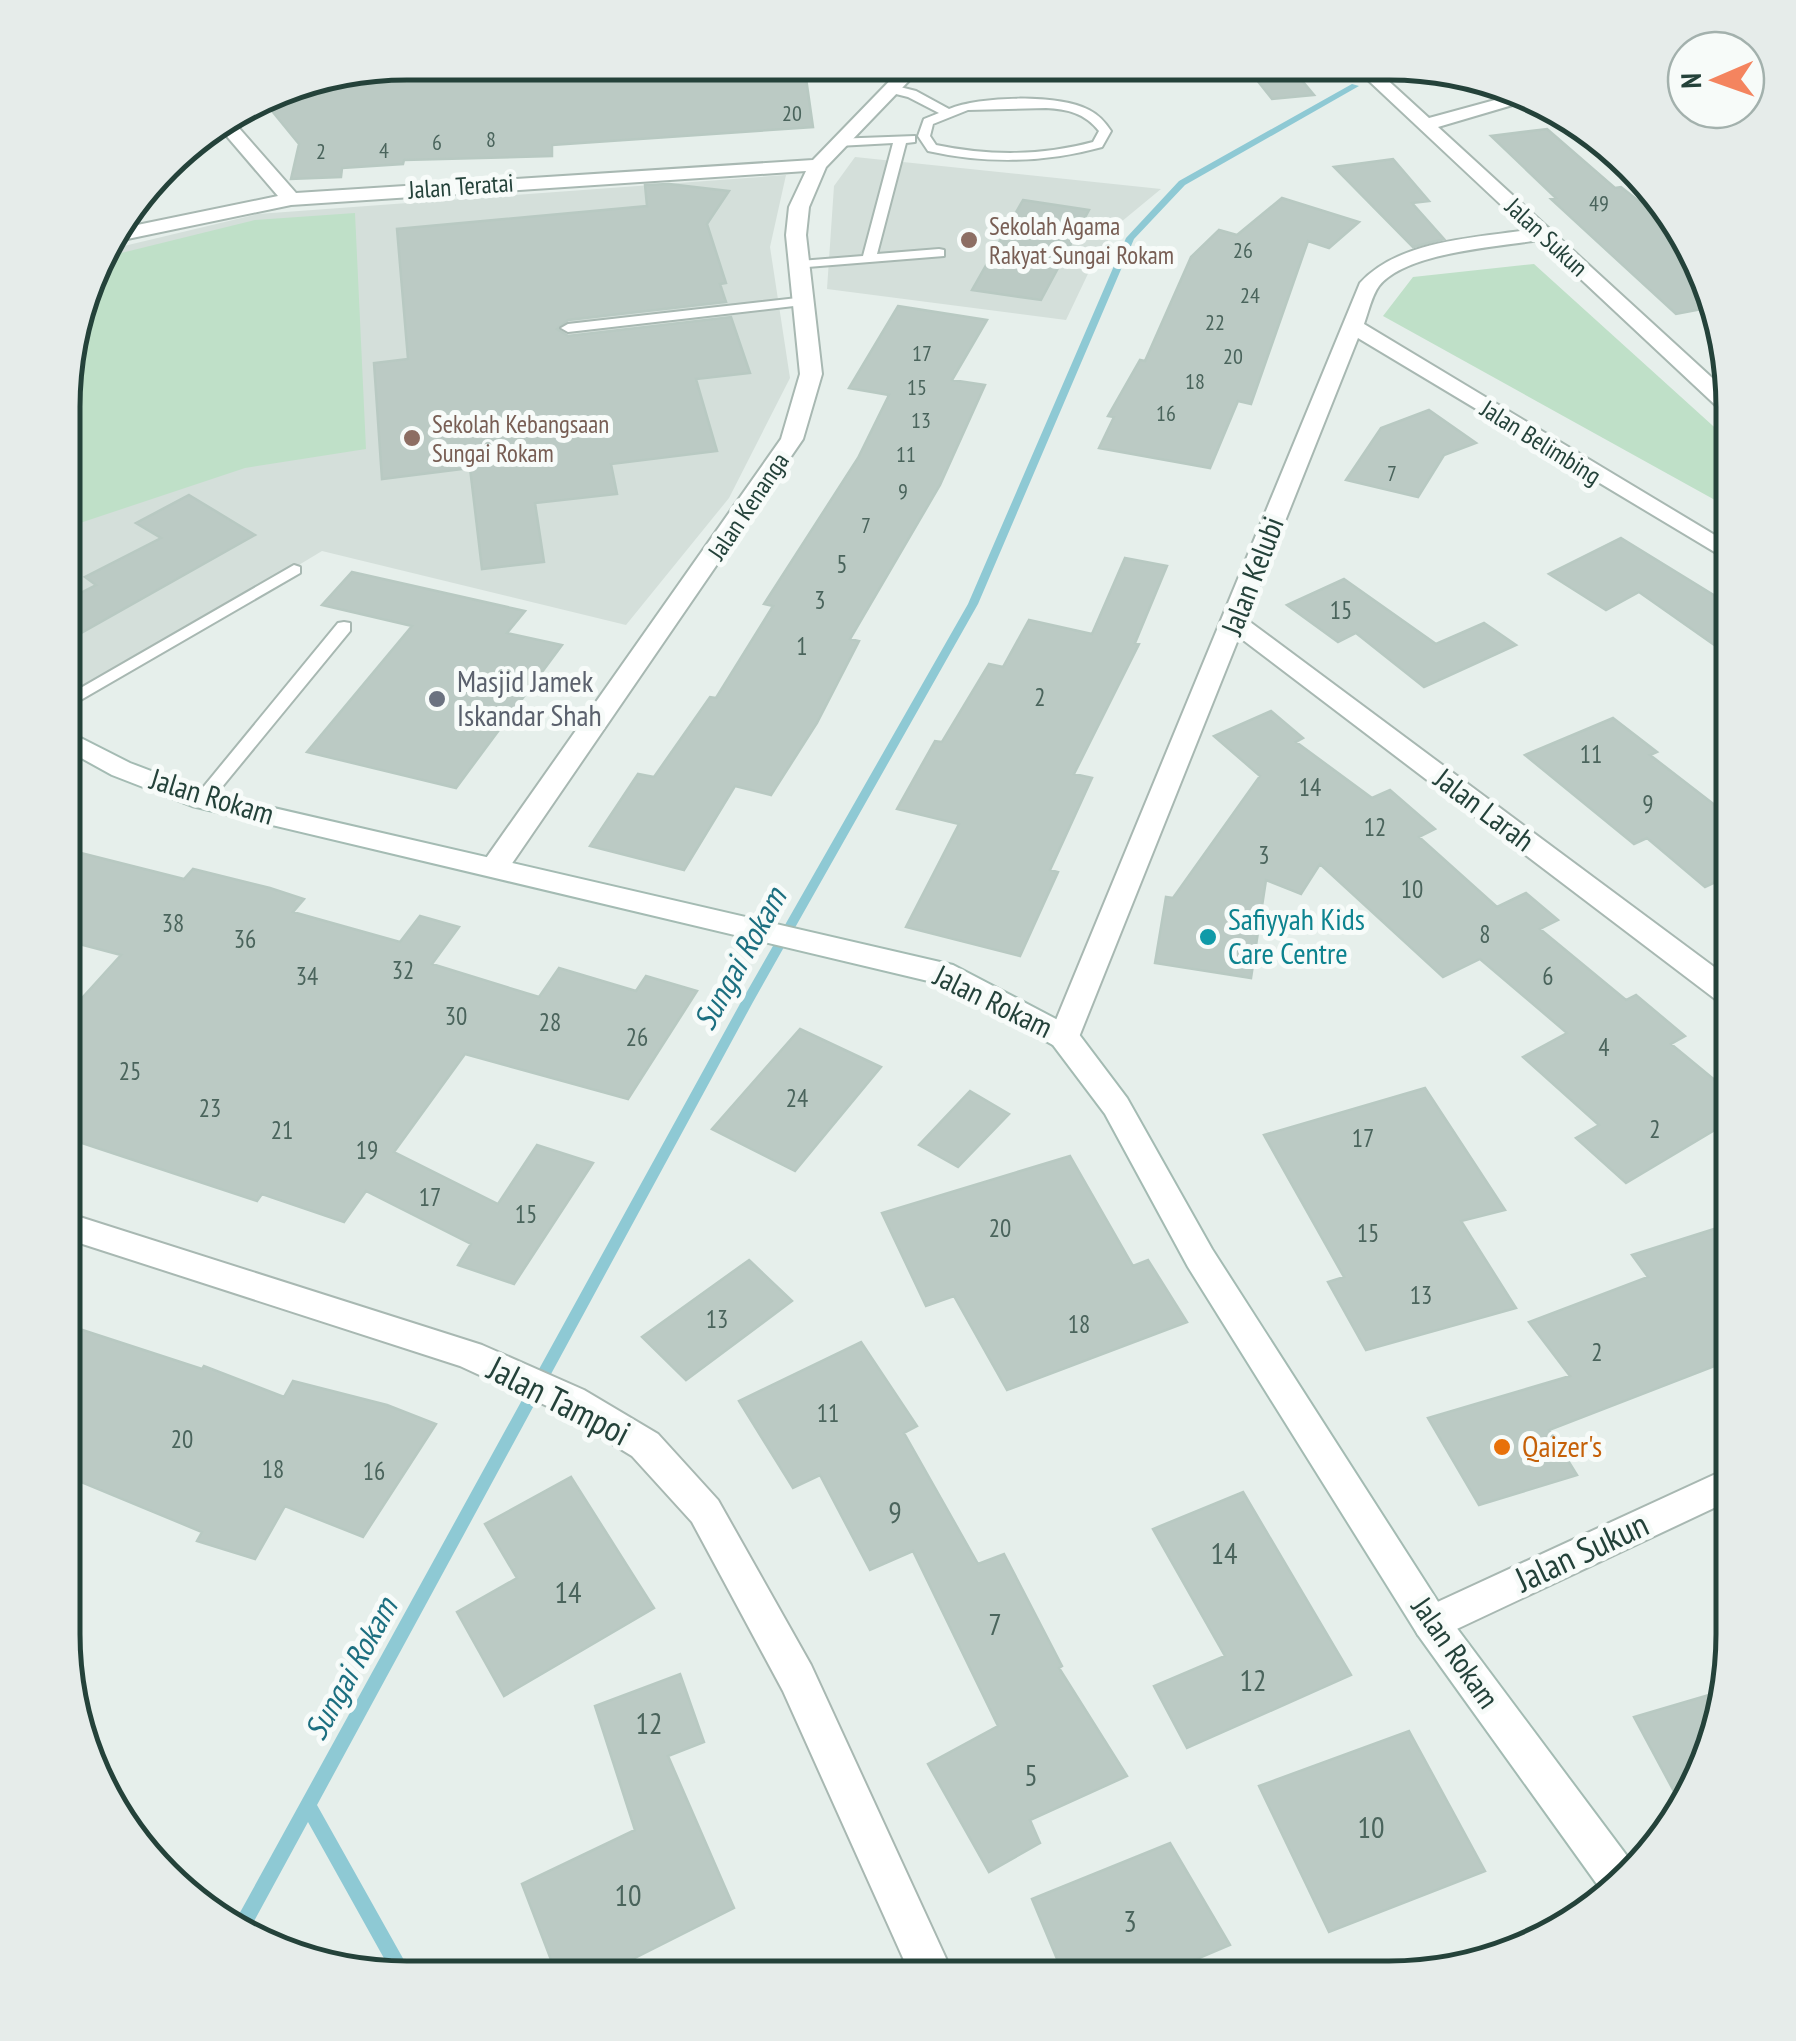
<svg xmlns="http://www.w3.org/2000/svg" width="1796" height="2041" font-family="'PT Sans Narrow',sans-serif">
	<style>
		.built { fill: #d4dfda }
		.green { fill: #bfe0c8 }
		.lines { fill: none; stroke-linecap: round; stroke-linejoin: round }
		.stream { fill: #8ec9d4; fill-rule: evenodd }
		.building { fill: #bbcac4; stroke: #b8c9c2; stroke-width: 2.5 }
		.lane-casing { stroke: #a8b8b2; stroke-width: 4 }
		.street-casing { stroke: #a8b8b2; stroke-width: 4 }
		.secondary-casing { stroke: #a4bbb3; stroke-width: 4 }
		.lane { fill: #fff; fill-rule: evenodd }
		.street { fill: #fff; fill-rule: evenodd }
		.secondary { fill: #fff; fill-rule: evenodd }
		.education-dot { fill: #8d6e63; stroke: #f7fbf9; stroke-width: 4 }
		.worship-dot { fill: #6b7280; stroke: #f7fbf9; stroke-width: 4 }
		.culture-dot { fill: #0f9aa8; stroke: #f7fbf9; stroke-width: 4 }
		.food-dot { fill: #e8710a; stroke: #f7fbf9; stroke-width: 4 }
		.labels { text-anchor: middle; stroke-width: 10; stroke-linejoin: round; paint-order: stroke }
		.far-number-label { font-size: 22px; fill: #4a645c }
		.far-street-label { font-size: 25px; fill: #24423a; stroke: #f7fbf9 }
		.far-education-label { font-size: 25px; fill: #785e54; stroke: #f7fbf9; text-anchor: start }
		.number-label { font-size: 25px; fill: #4a645c }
		.street-label { font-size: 30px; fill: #24423a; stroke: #f7fbf9 }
		.worship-label { font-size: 30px; fill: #5b616d; stroke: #f7fbf9; text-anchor: start }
		.culture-label { font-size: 30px; fill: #0d838f; stroke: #f7fbf9; text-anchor: start }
		.food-label { font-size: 30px; fill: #c56008; stroke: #f7fbf9; text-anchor: start }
		.near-number-label { font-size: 30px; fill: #4a645c }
		.water-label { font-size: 32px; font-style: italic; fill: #1c6f80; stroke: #f7fbf9 }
		.near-street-label { font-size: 35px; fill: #24423a; stroke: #f7fbf9 }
		.rim { fill: none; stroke: #24423a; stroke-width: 5 }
	</style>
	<rect width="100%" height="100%" fill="#e6efeb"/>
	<path class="built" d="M855,157l306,32 -40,33 -26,37 -29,61 -239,-31 7,-103z
		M786,175l-16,72 20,131 -61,120 -103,127 -304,-74 -254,153 -3,-3 1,-339 37,-111 155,-37z"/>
	<path class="green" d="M355,213l11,236 -121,19 -180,60 1,-166 35,-104 154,-38z
		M1534,264l199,180v66l-350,-194 30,-39z"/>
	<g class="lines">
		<path class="stream" d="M1352,84l7,2 -174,99 -51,54 -156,365 -225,398 -436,803 97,173h-19l-87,-156 -62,114 -15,-7 1,-2 509,-925 227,-398 158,-366 53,-57z"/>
	</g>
	<path class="building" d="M454,63v6l68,-6 282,1 9,63 -261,18v11l-148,4 -1,4 -61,4 -1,9 -50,2 8,-35 -36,-44 11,-6 97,-19v-4z
		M1245,65h44l25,30 -42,4z
		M1547,129l68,59 6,-1 61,48 25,73 -31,6 -125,-115 5,-1 -65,-62z
		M1393,159l36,42 -17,2 32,36 -31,8 -79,-80z
		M669,184l60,7 -22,33 19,59 -6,1 6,18 -158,18 -11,9 11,7 163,-19 19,56 -54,6 21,72 -106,13 6,30 -82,9 9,59 -62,7 -12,-101 -88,11 -8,-116 34,-4 -11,-130 250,-23 -2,-21z
		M1282,198l77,24 -30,26 -21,-7 -57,163 -13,-3 -28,67 -111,-20 15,-31 -6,-1 32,-56 5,1 46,-104 28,-27 18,5z
		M1023,200l66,10 -48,90 -69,-10z
		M898,306l89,14 -35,60 33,5 -45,100 -90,154 9,2 -42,82 -46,72 -36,-9 -51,84 -94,-24 48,-72 16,3 56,-80 6,1 57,-92 -9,-2 94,-146 31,-63 -40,-7z
		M1429,410l47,33 -32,12 -26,42 -72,-17 35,-52z
		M189,495l66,40 -190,107v-41l31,-16 -11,-8 76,-39 -25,-15z
		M1621,538l112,69v51l-94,-66 -33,18 -57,-36z
		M1125,558l42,8 -32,77 4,1 -65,130 18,4 -42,92 8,2 -38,84 -114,-29 53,-103 -62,-15 38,-68 7,1 47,-78 14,3 26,-47 63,14z
		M352,572l173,39 -18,22 55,12 -106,143 -149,-36 105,-126 -90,-21z
		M1344,579l92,65 48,-21 32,22 -92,42 -68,-54 -18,9 -51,-37z
		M1271,711l32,27 -7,4 76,56 18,-8 45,39 -16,8 78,70 29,-14 32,27 -18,9 86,71 10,-5 49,41 -14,8 62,51v24l-107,64 -50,-45 23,-13 -76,-68 44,-24 -87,-74 -37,18 -123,-113 -19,30 -35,-14 -15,98 -96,-15 11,-66 7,1 87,-122 -46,-40z
		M1613,718l44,34 -7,3 83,64v55l-28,13 -58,-49 -13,6 -109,-89z
		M65,849l119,30 9,-10 77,19 34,11 -11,13 107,30 20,-26 39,11 -27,37 107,33 20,-29 77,23 10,-15 51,15 -69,108 -163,-45 -71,98 104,52 39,-59 56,18 -79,121 -56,-19 13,-21 -105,-53 -22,31 -82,-28 -5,7 -193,-64v-119l57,-63 -57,-15z
		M800,1029l81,38 -86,104 -83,-42z
		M1425,1088l80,122 -44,11 55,87 -150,42 -38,-68 16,-5 -80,-142z
		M970,1091l39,23 -51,53 -39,-22z
		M1070,1156l63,110 15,-6 39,62 -180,68 -53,-94 -28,10 -44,-93z
		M1733,1223v136l-184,71 28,45 -98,30 -51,-87 142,-42 -41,-54 119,-45 -16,-22z
		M749,1260l43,41 -106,79 -44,-43z
		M64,1324l138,45 2,-3 80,31 9,-16 94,24 49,19 -73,113 -78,-31 -30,53 -58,-18 5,-9 -138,-57z
		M861,1342l56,84 -13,7 74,131 26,-10 58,112 -3,2 68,108 -97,44 10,23 -51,29 -61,-108 70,-38 -85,-175 -43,19 -50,-95 -27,13 -54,-87z
		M571,1477l83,131 -150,88 -47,-84 60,-34 -32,-54z
		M1243,1492l108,183 -164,73 -33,-62 71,-30 -72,-127z
		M680,1674l24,68 -36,14 66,152 -139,70h-37l-36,-94 113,-54 -40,-124z
		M1722,1691l-35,116 -3,3 -50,-93z
		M1409,1731l76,140 -156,61 -70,-146z
		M1170,1843l60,102 -78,33h-87l-33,-79z"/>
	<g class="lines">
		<defs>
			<path id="lane" d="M892,85l24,6 33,18c30,-13 109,-15 140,1 10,5 16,12 22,21l-9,16c-58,16 -115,17 -174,4l-10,-15 6,-17 15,-6 -31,-16 -20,-5v-6zM1046,108c21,1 39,5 53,23l-6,11c-51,14 -104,14 -157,3l-6,-9 3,-12 35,-14z
				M915,136v6l-9,1 -29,111 62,-5 5,1v6l-149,12 -2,-3 7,-4 63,-5 30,-113 -55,3 -6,-4 2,-3z
				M806,297l7,4 -2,3 -243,28 -7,-4 7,-4z
				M294,565l6,2v6l-235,136v-12z
				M344,622l6,1v8l-142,173h-12l-3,-4 3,-4 142,-173z"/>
			<path id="street" d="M906,64h19l-99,103 -17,40 -3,28 16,139 -19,65 -299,436h-20l-4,-7 4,-7 297,-422 19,-65 -14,-139 3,-28 17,-36 -515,34 -183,38 5,-13 165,-34 -60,-70 13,-7 65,74 517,-33z
				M1352,65h19l58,53 88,-24 16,5 -95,28 295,270v19l-8,-2 -186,-174c-41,7 -133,12 -160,46 -7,9 -11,27 -15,38l369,222v17l-375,-225 -112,281 487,362v27l-10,-3 -484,-368 -160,400 -4,8h-22l-4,-8 311,-754c39,-43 115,-45 168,-53z
				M64,1212l418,133 102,45 74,44 60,66 93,165 144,313h-43l-129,-287 -91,-169 -60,-66 -72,-44 -100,-46 -396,-128z
				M1733,1466v33l-289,136 -13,6 -13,-6 -6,-12 6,-12z"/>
			<path id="secondary" d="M65,730l65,33 79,30 744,172 122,64 52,69 85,151 232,362 189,253 -29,30 -186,-259 -230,-368 -83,-153 -52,-69 -108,-60 -753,-179 -80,-31 -47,-26z"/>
		</defs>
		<use href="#lane" class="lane-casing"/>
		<use href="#street" class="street-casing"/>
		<use href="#secondary" class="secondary-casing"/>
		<use href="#lane" class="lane"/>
		<use href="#street" class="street"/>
		<use href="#secondary" class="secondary"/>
	</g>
	<g class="education-dot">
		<circle cx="969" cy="240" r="10"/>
		<circle cx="412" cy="438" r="10"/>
	</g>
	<circle class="worship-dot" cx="437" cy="699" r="10"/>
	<circle class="culture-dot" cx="1208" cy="937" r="10"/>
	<circle class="food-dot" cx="1502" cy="1447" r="10"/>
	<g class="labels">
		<g class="far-number-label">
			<text x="792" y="121">20</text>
			<text x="491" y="147">8</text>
			<text x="437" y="150">6</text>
			<text x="384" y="158">4</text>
			<text x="321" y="159">2</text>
			<text x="1599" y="211">49</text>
			<text x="1243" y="258">26</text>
			<text x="1250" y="303">24</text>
			<text x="1215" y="330">22</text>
			<text x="922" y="361">17</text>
			<text x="1233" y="364">20</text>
			<text x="1195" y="389">18</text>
			<text x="917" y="395">15</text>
			<text x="1166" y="421">16</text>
			<text x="921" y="428">13</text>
			<text x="906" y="462">11</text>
			<text x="1392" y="481">7</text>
			<text x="903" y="499">9</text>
			<text x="866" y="533">7</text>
		</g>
		<g class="far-street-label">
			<text transform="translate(461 186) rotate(-4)" y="9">Jalan Teratai</text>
			<text transform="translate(1547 237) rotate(43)" y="9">Jalan Sukun</text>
			<text transform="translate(1541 442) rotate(32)" y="9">Jalan Belimbing</text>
			<text transform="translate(748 506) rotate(-56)" y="9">Jalan Kenanga</text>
		</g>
		<g class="far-education-label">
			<text x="989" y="235">Sekolah Agama<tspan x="989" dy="29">Rakyat Sungai Rokam</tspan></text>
			<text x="432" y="433">Sekolah Kebangsaan<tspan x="432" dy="29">Sungai Rokam</tspan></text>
		</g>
		<g class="number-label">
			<text x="842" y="573">5</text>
			<text x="820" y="609">3</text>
			<text x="1341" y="619">15</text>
			<text x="802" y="655">1</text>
			<text x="1040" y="706">2</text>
			<text x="1591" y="763">11</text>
			<text x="1310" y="796">14</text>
			<text x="1648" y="813">9</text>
			<text x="1375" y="836">12</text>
			<text x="1264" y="864">3</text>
			<text x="1412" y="898">10</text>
			<text x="173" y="932">38</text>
			<text x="1485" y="943">8</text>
			<text x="245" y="948">36</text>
			<text x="403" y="979">32</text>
			<text x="307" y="985">34</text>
			<text x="1548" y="985">6</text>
			<text x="456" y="1025">30</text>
			<text x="550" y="1031">28</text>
			<text x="637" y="1046">26</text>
			<text x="1604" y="1056">4</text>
			<text x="130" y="1080">25</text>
			<text x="797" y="1107">24</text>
			<text x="210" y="1117">23</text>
			<text x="1655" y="1138">2</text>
			<text x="282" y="1139">21</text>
			<text x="1363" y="1147">17</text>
			<text x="367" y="1159">19</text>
			<text x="430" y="1206">17</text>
			<text x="526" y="1223">15</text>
			<text x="1000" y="1237">20</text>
			<text x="1368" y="1242">15</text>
			<text x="1421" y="1304">13</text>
			<text x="717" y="1328">13</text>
			<text x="1079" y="1333">18</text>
			<text x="1597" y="1361">2</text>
			<text x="828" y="1422">11</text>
			<text x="182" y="1448">20</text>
			<text x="273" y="1478">18</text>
			<text x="374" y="1480">16</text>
		</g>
		<g class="street-label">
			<text transform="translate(1253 576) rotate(-69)" y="10">Jalan Kelubi</text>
			<text transform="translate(212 797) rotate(17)" y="10">Jalan Rokam</text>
			<text transform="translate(1484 810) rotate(37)" y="10">Jalan Larah</text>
			<text transform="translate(993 1002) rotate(26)" y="10">Jalan Rokam</text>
			<text transform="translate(1455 1653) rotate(55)" y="10">Jalan Rokam</text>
		</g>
		<g class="worship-label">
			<text x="457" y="692">Masjid Jamek<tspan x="457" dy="34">Iskandar Shah</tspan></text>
		</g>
		<g class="culture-label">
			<text x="1228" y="930">Safiyyah Kids<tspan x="1228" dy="34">Care Centre</tspan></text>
		</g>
		<g class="food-label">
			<text x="1522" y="1457">Qaizer's</text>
		</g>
		<g class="near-number-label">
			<text x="895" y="1523">9</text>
			<text x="1224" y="1564">14</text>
			<text x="568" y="1603">14</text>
			<text x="995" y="1635">7</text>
			<text x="1253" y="1691">12</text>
			<text x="649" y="1734">12</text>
			<text x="1031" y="1786">5</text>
			<text x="1371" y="1838">10</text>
			<text x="628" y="1906">10</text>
			<text x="1130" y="1932">3</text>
		</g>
		<g class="water-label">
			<text transform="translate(740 959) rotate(-61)" y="11">Sungai Rokam</text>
			<text transform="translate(351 1669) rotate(-61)" y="11">Sungai Rokam</text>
		</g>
		<g class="near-street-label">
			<text transform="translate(559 1401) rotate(27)" y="12">Jalan Tampoi</text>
			<text transform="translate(1582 1552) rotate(-25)" y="12">Jalan Sukun</text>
		</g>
	</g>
	<path d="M0 0H1796V2041H0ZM407 80H1389A327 327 0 0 1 1716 407V1634A327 327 0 0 1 1389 1961H407A327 327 0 0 1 80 1634V407A327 327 0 0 1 407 80Z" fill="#e6ecea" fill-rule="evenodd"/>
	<path class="rim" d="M407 80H1389A327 327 0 0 1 1716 407V1634A327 327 0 0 1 1389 1961H407A327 327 0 0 1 80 1634V407A327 327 0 0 1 407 80Z"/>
	<g transform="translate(1716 80) rotate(268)"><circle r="48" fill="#f7fbf9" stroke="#a3b1ad" stroke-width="2.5"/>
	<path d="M0-8L18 38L0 25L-18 38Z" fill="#f4845f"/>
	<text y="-15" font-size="28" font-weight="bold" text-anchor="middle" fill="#24423a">N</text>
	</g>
</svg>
